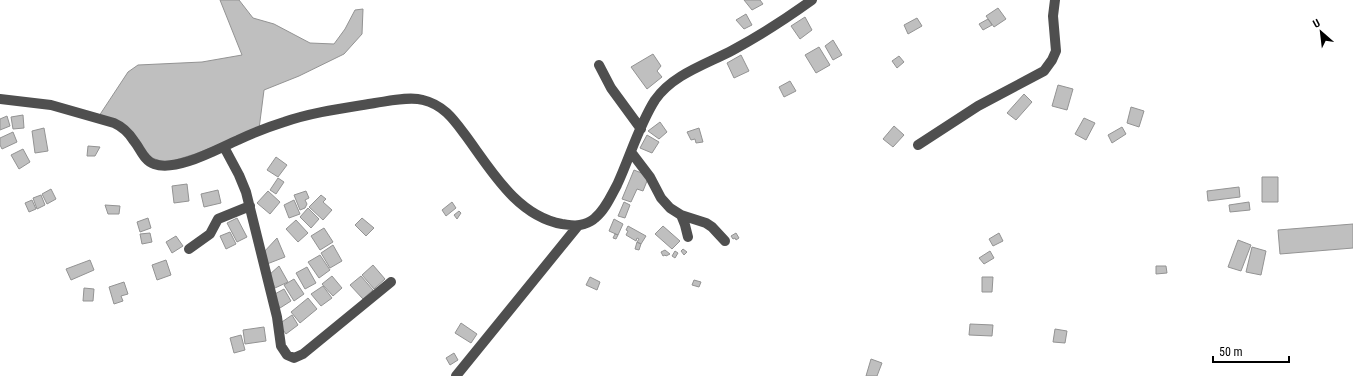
<svg xmlns="http://www.w3.org/2000/svg" width="1353" height="376" font-family="'Roboto Condensed',sans-serif">
	<style>
		.building { fill: #bfbfbf; stroke: #939393 }
		.lines { fill: none; stroke-linecap: round; stroke-linejoin: round }
		.minor { stroke: #4f4f4f; stroke-width: 10 }
	</style>
	<rect width="100%" height="100%" fill="#fff"/>
	<path class="building" d="M220,0h19l14,18 21,6 36,19 24,1 11,-15 10,-19 8,-1 -1,25 -18,20 -45,22 -35,14 -5,39 -64,25 -29,9 -19,-7 -16,-24 -32,-16 29,-44 10,-7 64,-3 40,-7z
		M744,0h16l3,4 -11,6z
		M998,8l8,11 -12,8 -8,-11z
		M746,14l6,11 -8,4 -8,-9z
		M805,17l7,13 -12,9 -9,-13z
		M917,18l5,8 -14,8 -4,-9z
		M988,19l4,6 -9,5 -4,-6z
		M833,40l9,15 -9,5 -8,-14z
		M819,47l11,18 -14,8 -11,-18z
		M653,54l8,12 -4,5 5,6 -15,12 -16,-22z
		M741,55l8,16 -15,7 -7,-15z
		M899,56l5,6 -7,6 -5,-7z
		M790,81l6,10 -12,6 -5,-10z
		M1058,85l15,4 -6,21 -15,-4z
		M1024,94l8,8 -16,18 -9,-7z
		M1131,107l13,4 -5,16 -12,-4z
		M23,115l1,13 -11,1 -2,-12z
		M7,116l3,10 -10,4v-11z
		M1084,118l11,5 -9,17 -11,-6z
		M660,122l7,10 -8,7 -11,-8z
		M894,126l10,9 -11,12 -10,-8z
		M1122,127l4,7 -14,9 -4,-8z
		M44,128l4,23 -13,2 -3,-22z
		M699,128l4,14 -7,1 -1,-4 -4,1 -4,-8z
		M13,132l4,10 -15,7 -2,-4v-7z
		M647,135l12,7 -7,11 -12,-5z
		M88,146l12,1 -5,9h-8z
		M23,149l7,13 -11,7 -8,-14z
		M276,157l11,8 -9,12 -11,-7z
		M634,170l15,6 -6,15 -6,-2 -6,13 -9,-3z
		M1262,177h16v25h-16z
		M278,178l6,4 -8,12 -6,-4z
		M187,184l2,17 -15,2 -2,-17z
		M1239,187l1,10 -32,4 -1,-10z
		M51,189l5,10 -9,5 -5,-10z
		M218,190l3,13 -17,4 -3,-13z
		M268,191l12,11 -10,12 -13,-11z
		M306,191l3,7 -4,2 2,4 -2,4 -5,2 -6,-15z
		M41,195l4,10 -8,4 -4,-11z
		M321,195l5,4 -3,3 9,8 -9,10 -14,-13z
		M32,200l4,9 -7,3 -4,-9z
		M294,200l6,14 -11,4 -5,-13z
		M452,202l4,6 -10,8 -4,-6z
		M624,202l6,3 -5,13 -7,-2z
		M1249,202l1,8 -20,2 -1,-7z
		M105,205l15,1 -1,8h-11z
		M308,208l11,11 -8,9 -11,-11z
		M459,211l2,2 -4,6 -3,-4z
		M148,218l3,10 -11,4 -3,-10z
		M237,218l10,19 -10,5 -10,-19z
		M362,218l12,10 -8,8 -11,-11z
		M614,219l9,5 -5,11 -9,-4z
		M296,220l12,13 -10,9 -12,-13z
		M1353,224v24l-73,6 -2,-24z
		M628,226l18,10 -5,8 -4,-2 2,-3 -2,-1 -1,3 -10,-6 2,-4 -2,-1z
		M663,226l17,15 -8,8 -17,-15z
		M324,228l9,14 -13,8 -9,-14z
		M230,232l6,12 -10,5 -6,-13z
		M150,233l2,9 -10,2 -2,-10z
		M736,233l3,5 -3,2 -1,-2 -2,1 -2,-3z
		M999,233l4,8 -10,5 -4,-7z
		M615,234l3,1 -2,4 -3,-1z
		M176,236l7,10 -11,7 -6,-11z
		M277,238l8,19 -18,7 -4,-11z
		M1238,240l13,5 -10,26 -13,-4z
		M637,242l4,2 -2,6 -4,-1z
		M333,245l9,16 -12,7 -9,-15z
		M1252,247l14,4 -5,24 -15,-3z
		M683,249l4,3 -3,3 -3,-4z
		M665,250l5,4 -4,2 -1,-1 -2,1 -2,-4z
		M675,251l3,2 -3,5 -3,-2z
		M990,251l4,7 -10,6 -5,-6z
		M320,255l10,15 -11,8 -11,-16z
		M90,260l4,10 -23,10 -5,-11z
		M166,260l5,15 -14,5 -5,-15z
		M373,265l12,14 -11,10 -12,-14z
		M279,266l9,16 -13,6 -6,-13z
		M1156,266h10l1,7 -11,1z
		M307,267l9,16 -11,6 -9,-16z
		M332,276l10,12 -9,8 -11,-12z
		M361,276l12,14 -10,9 -13,-14z
		M590,277l10,5 -3,8 -11,-5z
		M982,277h11l-1,15h-10z
		M294,279l10,15 -10,7 -10,-16z
		M694,280l7,2 -2,5 -7,-2z
		M124,282l4,12 -7,2 2,5 -9,3 -5,-17z
		M323,286l9,12 -11,8 -10,-12z
		M84,288l10,1 -1,12h-10z
		M284,289l7,12 -11,7 -7,-13z
		M308,298l9,11 -17,14 -9,-11z
		M292,315l6,10 -12,9 -7,-10z
		M461,323l16,11 -6,9 -16,-10z
		M970,324l23,1 -1,11 -23,-1z
		M264,327l2,14 -21,3 -2,-14z
		M1055,329l12,2 -2,12 -12,-1z
		M241,335l4,15 -11,3 -4,-15z
		M454,353l4,7 -8,5 -4,-7z
		M871,359l11,4 -5,13h-11z"/>
	<g class="lines">
		<path class="minor" d="M599,65l12,23 30,41
			M0,99l51,6 63,18c9,4 15,10 20,18 6,7 10,20 20,23 23,8 63,-15 84,-24 15,-7 30,-13 46,-18 29,-10 61,-14 91,-19 14,-2 35,-7 48,-3 21,5 31,20 43,36 25,34 51,80 96,88 8,1 14,3 22,0 3,-1 8,-3 11,-6 10,-8 16,-22 22,-33 13,-28 22,-60 38,-85 18,-26 52,-36 78,-50 28,-15 54,-32 79,-50
			M918,145l60,-39 66,-35 8,-11 4,-9 -3,-35 2,-16
			M224,147l15,28 7,17 31,125 4,29 6,9 7,3 9,-4 88,-72
			M631,152l19,25 11,21 9,10 11,7 25,8 6,4 13,14
			M681,215l4,10 3,12
			M189,249l21,-15 8,-15 32,-13
			M456,376l121,-149"/>
	</g>
	<g transform="translate(1321 32) rotate(332)" stroke="#ffffff" stroke-width="3" paint-order="stroke">
	<path d="M0-3L7 15L0 10L-7 15Z" fill="#000000"/>
	<text y="-6" font-size="11" font-weight="bold" text-anchor="middle" fill="#000000">U</text>
	</g>
	<path d="M1213 356v6h76v-6" fill="none" stroke="#000000" stroke-width="2"/>
	<text x="1219" y="356" font-size="12" fill="#000000" stroke="#ffffff" stroke-width="3" paint-order="stroke">50 m</text>
</svg>
